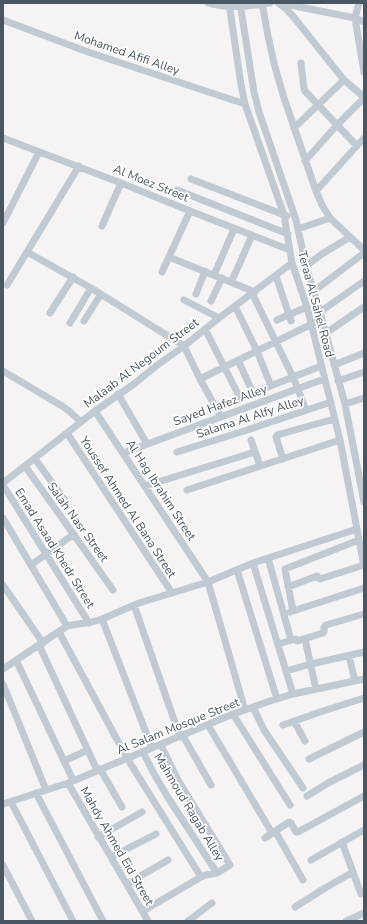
<svg xmlns="http://www.w3.org/2000/svg" width="367" height="924" font-family="'Nunito Sans',sans-serif">
	<style>
		.lines { fill: none; stroke-linecap: round; stroke-linejoin: round }
		.minor { stroke: #c1cad2; stroke-width: 7 }
		.labels { text-anchor: middle; stroke-width: 3.5; stroke-linejoin: round; paint-order: stroke }
		.street-label { font-size: 12px; fill: #4a5661; stroke: #fff }
	</style>
	<rect width="100%" height="100%" fill="#f5f3f3"/>
	<g class="lines">
		<path class="minor" d="M208,3c19,6 42,3 62,0
			M229,3l12,82 4,19 39,111 8,48 15,44 33,133 24,126
			M240,3l14,89 5,20 37,108 10,46 14,46 25,92 19,98
			M262,3l6,33 7,31 9,31 32,93 6,14 8,13 34,32
			M278,3l7,5 7,7 52,65 20,17
			M280,3l75,15 9,4
			M359,3l-4,15 9,54
			M3,20l85,32 157,52
			M301,63l3,26 1,2 52,55
			M294,128l50,-48
			M3,138l118,45 69,28 100,39
			M305,161l32,-36 27,-27
			M191,179l96,37
			M177,190l111,44
			M316,191l48,-53
			M3,223l36,-71
			M102,226l19,-43
			M298,229l32,-11
			M27,252l64,36 93,58 16,33 21,38
			M169,257l86,35
			M306,266l16,-12 28,-17
			M162,272l28,-61
			M214,275l20,-46
			M276,276l15,45
			M231,282l8,-17 13,-30
			M7,285l72,-119
			M314,291l50,-38
			M252,293l41,84 13,33
			M196,294l9,-23
			M184,300l35,18
			M211,301l11,-23
			M235,306l22,45 14,35
			M320,312l44,-31
			M50,313l23,-36
			M277,320l30,-13
			M84,321l17,-27
			M70,323l21,-35
			M205,329l35,69
			M326,333l38,-26
			M238,360l15,33
			M334,365l30,-12
			M3,371l59,35 7,5 12,11
			M200,379l122,-60
			M338,381l26,-9
			M118,394l29,50
			M345,404l19,-6
			M215,408l106,-42
			M95,411l35,53 78,118 37,128
			M67,433l105,160
			M251,440l9,26
			M177,452l64,-20 90,-30
			M123,453l201,-74
			M35,459l32,44
			M283,459l-7,-22 1,-2 57,-16
			M25,466l88,124
			M3,483l92,-72 39,-27 22,-18 28,-20 35,-28 73,-55
			M3,485l86,138
			M145,486l110,-34
			M187,490l153,-50
			M3,518l64,108
			M268,558l23,82
			M253,563l40,131
			M31,565l43,-31
			M237,570l40,129
			M3,585l40,58
			M288,587l29,-11 3,3 44,-14
			M134,605l46,132
			M293,611l-8,-42 74,-29
			M290,612l74,-24
			M102,619l50,129
			M59,632l68,126 74,119
			M305,639l11,50
			M278,644l18,-5 1,2 26,-8 1,-1v-5l2,-2 38,-11
			M39,645l58,125
			M349,656l6,25
			M16,660l57,120
			M3,669l64,-43 5,-1 20,-3 10,-3 37,-16 69,-21 45,-19 104,-34
			M286,671l25,-7 53,-12
			M3,684l43,106
			M253,707l11,23 39,58
			M233,714l57,91
			M294,721l11,20
			M208,725l64,108
			M283,725l40,-14 41,-13
			M183,736l28,49
			M143,752l10,20 14,24 50,77
			M309,759l55,-27
			M64,761l24,-11
			M100,769l22,38
			M68,783l80,138
			M36,793l67,128
			M307,796l21,-13 36,-18
			M11,802l62,119
			M3,804l65,-21 165,-69 37,-13 23,-7 71,-15
			M275,831l28,49
			M98,837l44,-25
			M265,838l24,-16 2,1 5,9h2l66,-36
			M342,842l19,52
			M111,857l45,-23
			M311,860l53,-30
			M3,865l29,56
			M127,884l41,-24
			M295,907l30,-19 28,-16
			M143,911l58,-34 5,-2 11,-2 13,-8 -52,-85 -17,-35
			M188,921l24,-18
			M346,921l18,-8"/>
	</g>
	<g class="labels">
		<g class="street-label">
			<text transform="translate(127 53) rotate(19)" y="4">Mohamed Afifi Alley</text>
			<text transform="translate(151 183) rotate(22)" y="4">Al Moez Street</text>
			<text transform="translate(316 304) rotate(75)" y="4">Teraa Al Sahel Road</text>
			<text transform="translate(141 363) rotate(-37)" y="4">Malaab Al Negoum Street</text>
			<text transform="translate(220 405) rotate(-20)" y="4">Sayed Hafez Alley</text>
			<text transform="translate(250 417) rotate(-18)" y="4">Salama Al Alfy Alley</text>
			<text transform="translate(161 490) rotate(57)" y="4">Al Hag Ibrahim Street</text>
			<text transform="translate(128 507) rotate(57)" y="4">Youssef Ahmed Al Bana Street</text>
			<text transform="translate(78 522) rotate(54)" y="4">Salah Nasr Street</text>
			<text transform="translate(55 548) rotate(58)" y="4">Emad Asaad Khedr Street</text>
			<text transform="translate(178 726) rotate(-22)" y="4">Al Salam Mosque Street</text>
			<text transform="translate(189 807) rotate(59)" y="4">Mahmoud Ragab Alley</text>
			<text transform="translate(117 846) rotate(60)" y="4">Mahdy Ahmed Eid Street</text>
		</g>
	</g>
	<rect width="367" height="924" fill="none" stroke="#4a5661" stroke-width="8"/>
</svg>
